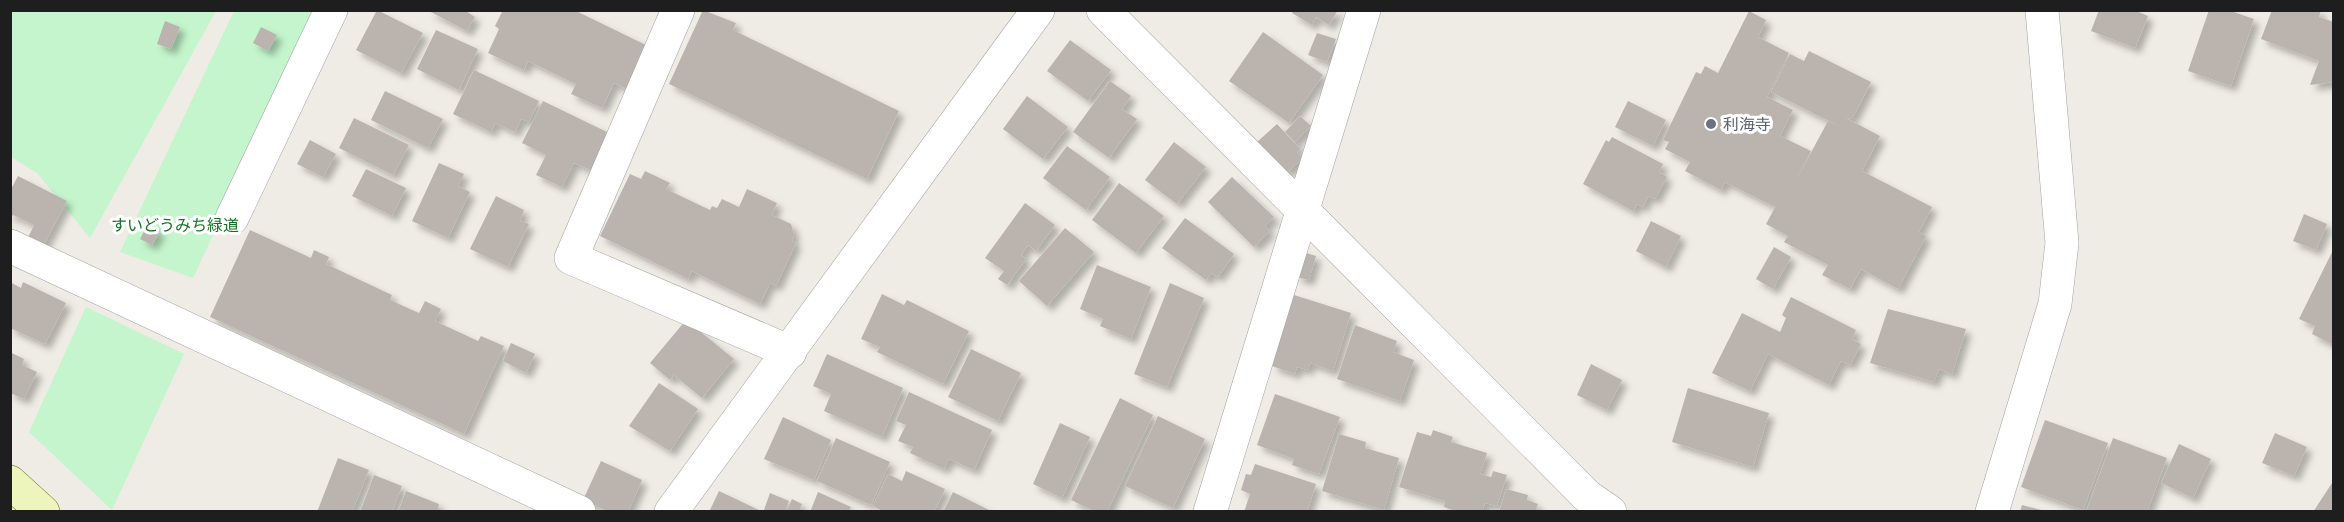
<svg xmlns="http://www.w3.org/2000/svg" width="2344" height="522" font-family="Jost,'Noto Sans JP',sans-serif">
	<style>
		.park { fill: #c4f5cc }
		.building { fill: #bbb4ae; filter: url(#shadow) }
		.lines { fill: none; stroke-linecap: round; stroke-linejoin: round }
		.street-casing { stroke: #a2a2a2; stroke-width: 34 }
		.secondary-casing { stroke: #5a6c0d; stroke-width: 34 }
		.street { stroke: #fff; stroke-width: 33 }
		.secondary { stroke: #edf4bc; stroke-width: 33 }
		.worship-dot { fill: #6b7280; stroke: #fff; stroke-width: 2 }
		.labels { text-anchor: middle; stroke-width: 6; stroke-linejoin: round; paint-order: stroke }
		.worship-label { font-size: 16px; fill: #5b616d; stroke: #fff; text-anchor: start }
		.park-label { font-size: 16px; fill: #147323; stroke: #fff }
	</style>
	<defs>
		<filter id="shadow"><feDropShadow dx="5.5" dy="5.5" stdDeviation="3" flood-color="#0004"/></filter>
	</defs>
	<rect width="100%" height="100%" fill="#eeece4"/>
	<path class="park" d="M10,11h206l-126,227 -53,-65 -26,-16z
		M234,11h84l-125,267 -73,-26z
		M86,307l98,47 -72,156 -83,-78z"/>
	<path class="building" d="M377,10l46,23 -22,40 -45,-23z
		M427,10h37l11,7 -8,14z
		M503,10h71l76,37 -21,43 -15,-7 -12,25 -31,-14 5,-10 -48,-23 -4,9 -36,-17 11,-24 -4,-3z
		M703,10l33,13 -3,7 166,81 -32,68 -198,-95z
		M1294,10h44l-9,15 -13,-8 -4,8 -20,-12z
		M2099,10h35l14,6 -13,32 -44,-17z
		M2209,10h19l26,9 -23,67 -43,-15z
		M2272,10h49l-2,7 15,5v60l-24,3 9,-24 -58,-22z
		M1749,11l17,9 -8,17 31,16 -22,44 26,13 -13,26 31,15 -18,35 35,-65 13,6 -70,-35 19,-38 14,7 5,-10 62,31 -19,37 -6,-1 34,18 -18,35 70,36 -13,25 7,4 -28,53 -37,-20 -11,20 -28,-14 6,-10 -44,-23 4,-6 -22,-12 13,-24 -4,7 -50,-25 -4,8 -36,-19 5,-9 -25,-13 4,-7 -6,-2 33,-68 5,2 4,-8 13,7z
		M165,21l15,6 -9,22 -14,-5z
		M261,27l16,8 -9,16 -15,-8z
		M436,30l42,19 -19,41 -42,-21z
		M1263,32l60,43 -34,48 -60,-42z
		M1317,33l19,6 -9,23 -19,-7z
		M1070,40l41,30 -23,31 -41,-30z
		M474,70l65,31 -10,21 -8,-3 -6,13 -20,-9 -4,9 -38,-18z
		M1110,81l21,15 -9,13 15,10 -28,39 -36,-26z
		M385,91l58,28 -15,29 -57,-28z
		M1027,96l41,31 -25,32 -40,-30z
		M543,101l66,32 -18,37 -17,-7 -12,24 -26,-12 10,-20 -24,-12z
		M1628,101l38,19 -13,26 -38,-19z
		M1300,116l11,10 -16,16 -10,-10z
		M354,118l55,27 -16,30 -54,-27z
		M1277,124l23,25 -3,3 6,6 -17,15 -29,-31z
		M1612,137l51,27 -4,8 8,5 -12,22 -7,-3 -5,11 -6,-3 -4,7 -50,-27 23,-44 3,2z
		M310,140l26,14 -13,23 -26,-13z
		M1174,142l32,25 -29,37 -32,-24z
		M1067,146l43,31 -24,33 -43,-32z
		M439,163l25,11 -6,12 12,6 -22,46 -36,-17z
		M366,169l40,19 -14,28 -40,-20z
		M645,171l25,12 -4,6 44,21 2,-4 5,2 5,-9 17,8 8,-18 30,14 -5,12 19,9 3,11 -2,6 4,2 -20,43 -6,-3 -10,21 -68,-33 -4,8 -88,-43 30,-62 11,5z
		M18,176l49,25 -25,47 -16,-6 8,-17 -21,-10 -3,5v-29z
		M1232,177l42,40 -9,9 5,5 -16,16 -46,-45z
		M1119,183l45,33 -28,37 -44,-33z
		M496,196l28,14 -4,11 9,3 -21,43 -38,-18z
		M1025,203l30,22 -19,26 -8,-6 -7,10 5,4 -19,26 -9,-6 6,-8 -19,-13z
		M2304,214l23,10 -11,26 -23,-9z
		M1185,218l49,36 -16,23 -7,-4 -5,7 -44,-32z
		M1651,221l30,15 -15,31 -30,-16z
		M148,224l12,7 -8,14 -12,-6z
		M1065,228l29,24 -47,54 -28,-25z
		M250,230l61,28 3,-8 15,7 -3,7 66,31 -2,5 29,13 6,-12 16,8 -6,12 43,20 3,-5 23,10 -40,88 -254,-117z
		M1774,247l17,10 -18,32 -17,-10z
		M2334,248v97l-22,-11 3,-8 -16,-7z
		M1303,252l13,4 -7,24 -13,-3z
		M1097,265l54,22 -20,52 -31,-13 3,-7 -23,-10z
		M10,282l11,6 2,-6 43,21 -21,41 -35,-16z
		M1170,283l34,15 -37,89 -33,-13z
		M882,294l22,11 3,-5 62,31 -26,53 -66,-32 3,-5 -19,-8z
		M1294,295l57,18 -18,58 -23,-8 -2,7 -11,-3 -2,7 -23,-8z
		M1791,297l65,33 -4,9 9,5 -11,21 -9,-4 -12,24 -61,-31 -18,37 -38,-18 30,-60 38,19 6,-14 -4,-3z
		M1888,309l78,20 -14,45 -13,-5 -5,13 -64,-19z
		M686,320l48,39 -32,39 -28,-23 -4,5 -20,-17z
		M1355,325l42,16 -4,11 21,8 -14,41 -63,-22z
		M511,343l24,11 -9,19 -23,-12z
		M971,349l50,24 -23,48 -50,-24z
		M10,352l14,7 -2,6 15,7 -13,27 -14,-6z
		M827,354l76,34 -21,49 -58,-26 7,-17 -18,-8z
		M1591,364l31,16 -15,30 -30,-15z
		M659,383l39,26 -28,42 -41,-25z
		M1688,388l81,25 -16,54 -81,-25z
		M909,392l83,38 -18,40 -25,-11 -5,10 -34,-16 3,-6 -15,-6 8,-16 -10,-4z
		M1275,394l65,23 -21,57 -27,-9 2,-6 -37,-14z
		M1120,398l33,17 -46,97h-11l-25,-12z
		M1158,416l47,23 -32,69 -48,-22z
		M783,417l48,23 -17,40 -50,-21z
		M2045,420l63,23 -25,67 -62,-23z
		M1060,423l30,14 -28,61 -29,-14z
		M1433,430l20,7 -2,5 36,11 -7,21 11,3 2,-6 14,4 -10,31 -12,-3 -3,9h-23l-15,-5 1,-6 -46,-14 18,-55 14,4z
		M2275,433l32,14 -13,29 -32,-13z
		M1339,434l27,8 -1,6 34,10 -15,52 -62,-19z
		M836,438l54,24 -19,43 -54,-24z
		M2113,438l54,20 -20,54h-61z
		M2179,444l32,15 -18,39 -32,-15z
		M338,458l31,12 -17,42h-35z
		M601,461l41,19 -14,32h-19l-26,-12z
		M1255,464l61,20 -9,28h-63l6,-18 -9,-4 5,-16 5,1z
		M906,471l39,18 -11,23h-50l-11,-6 15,-32 14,7z
		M374,475l28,11 -10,26h-32z
		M2334,480v32h-21z
		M1506,489l22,6 -1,5 11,4 -2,5 6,3h-43z
		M406,491l33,13 -2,8h-39z
		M719,491l19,9 25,12h-54z
		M818,492l33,15 -2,5h-39z
		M953,492l40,20h-50z
		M770,493l19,8 -4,11 -21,-2z
		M792,499l10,5 -3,8h-13z
		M2022,505l23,6 -1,1h-24z"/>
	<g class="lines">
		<defs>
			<path id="street" d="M678,10l-107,248 219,94
				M1103,10l484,486 23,16
				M232,218l99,-208
				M10,246l569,266
				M671,512l367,-502
				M1210,512l154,-502
				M1992,512l63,-208 7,-61 -20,-233"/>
			<path id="secondary" d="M10,482l33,30"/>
		</defs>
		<use href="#street" class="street-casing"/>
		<use href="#secondary" class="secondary-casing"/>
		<use href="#street" class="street"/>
		<use href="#secondary" class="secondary"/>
	</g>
	<circle class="worship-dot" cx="1711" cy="124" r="6"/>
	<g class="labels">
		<g class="worship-label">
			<text x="1723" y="130">利海寺</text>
		</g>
		<g class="park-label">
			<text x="175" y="231">すいどうみち緑道</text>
		</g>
	</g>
	<rect width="2344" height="522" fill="none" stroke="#1e1e1e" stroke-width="24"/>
</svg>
